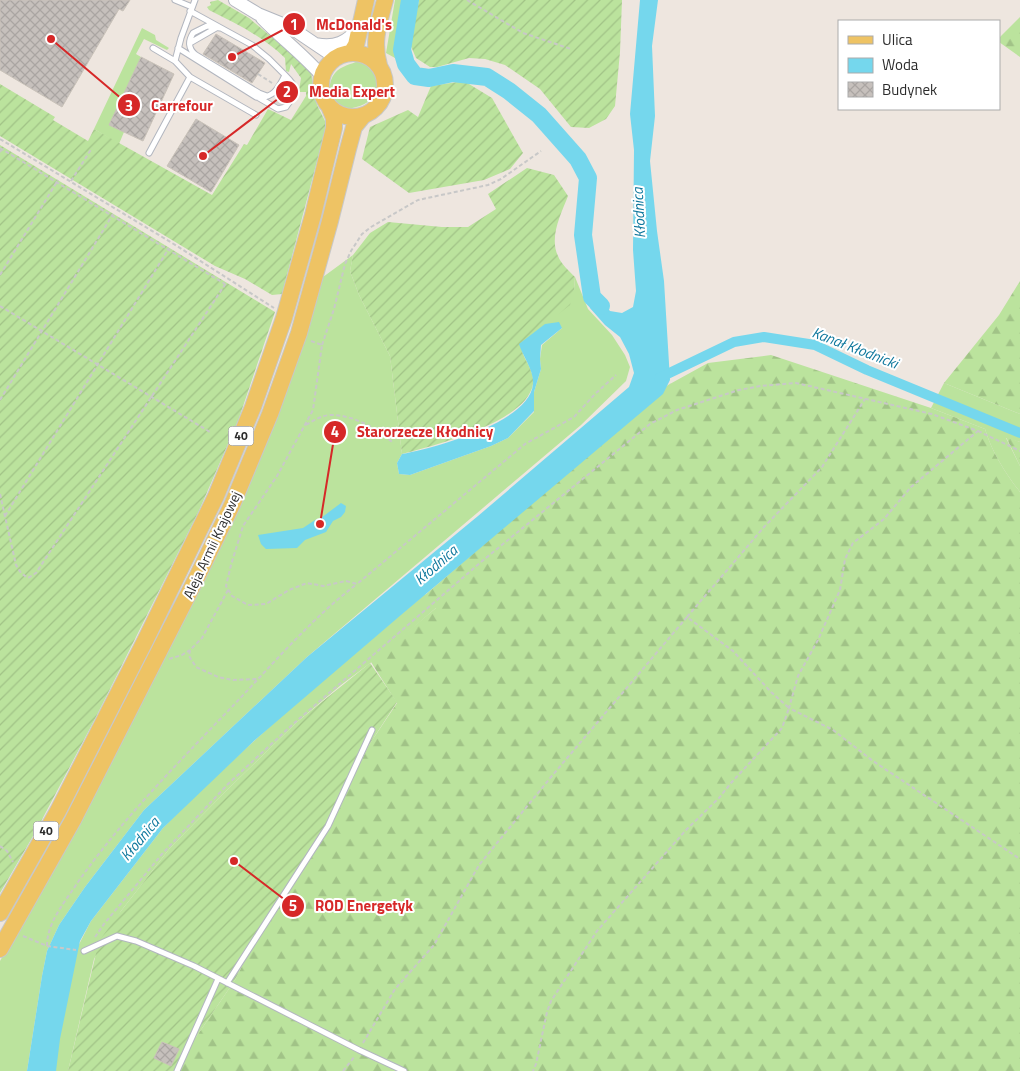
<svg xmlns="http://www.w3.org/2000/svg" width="1020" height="1071" font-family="'Titillium Web',sans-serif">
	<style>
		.grass { fill: #bbe39d }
		.forest { fill: url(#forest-firs) }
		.garden { fill: url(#garden-furrows) }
		.plaza { fill: #dad6d2 }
		.water { fill: #75d7ed }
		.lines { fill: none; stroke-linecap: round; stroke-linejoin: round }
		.canal { stroke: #75d7ed; stroke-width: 10 }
		.river { stroke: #75d7ed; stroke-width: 18 }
		.building { fill: url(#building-cross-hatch); stroke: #c9c2b9 }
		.service-casing { stroke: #b2b6bf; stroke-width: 7 }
		.tertiary-casing { stroke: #b2b6bf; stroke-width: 14 }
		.primary-casing { stroke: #c8c8c8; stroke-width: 18 }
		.path { stroke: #c8c8c8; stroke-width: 2; stroke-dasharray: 4 2.5; stroke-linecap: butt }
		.service { stroke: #fff; stroke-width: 5 }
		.tertiary { stroke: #fff; stroke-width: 12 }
		.primary { stroke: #eec364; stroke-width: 16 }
		.labels { text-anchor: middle; stroke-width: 4; stroke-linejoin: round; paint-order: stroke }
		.shield { fill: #fff; stroke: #6b6b6b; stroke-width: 1 }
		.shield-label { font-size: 12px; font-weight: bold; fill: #2c2c2c }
		.street-label { font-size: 14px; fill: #2c2c2c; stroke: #fff }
		.water-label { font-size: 15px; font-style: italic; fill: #10789d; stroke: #fff }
		.leader { fill: none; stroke: #d62828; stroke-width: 2 }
		.callout-dot { fill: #d62828; stroke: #fff; stroke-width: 2 }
		.mark-label { font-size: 15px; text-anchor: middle; font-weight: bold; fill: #fff }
		.callout-label { font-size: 15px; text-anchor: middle; font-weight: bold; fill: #d62828; stroke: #fff; stroke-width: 4; stroke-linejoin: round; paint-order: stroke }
	</style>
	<defs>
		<pattern id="forest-firs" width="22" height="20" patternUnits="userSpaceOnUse" patternTransform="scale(1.25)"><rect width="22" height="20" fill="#bbe39d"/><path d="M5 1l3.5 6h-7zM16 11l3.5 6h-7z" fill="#a1c387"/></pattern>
		<pattern id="garden-furrows" width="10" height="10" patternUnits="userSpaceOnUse" patternTransform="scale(1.25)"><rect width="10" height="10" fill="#bbe39d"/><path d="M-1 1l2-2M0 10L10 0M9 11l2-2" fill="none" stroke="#a1c387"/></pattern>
		<pattern id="building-cross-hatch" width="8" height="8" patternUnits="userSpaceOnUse" patternTransform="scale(1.25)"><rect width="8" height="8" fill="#c6c0bc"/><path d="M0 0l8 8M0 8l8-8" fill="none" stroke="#aaa5a2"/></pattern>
	</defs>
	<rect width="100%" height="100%" fill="#eee6df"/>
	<path class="grass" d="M395,0h11l-11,58 -9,-5z
		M142,28l13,7 1,5 13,8 -2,2 -23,-11 -8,15 5,3 -17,75 -5,12 -25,-15z
		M359,61c29,3 25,37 1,45 -5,1 -10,4 -15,2 -15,-4 -20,-23 -10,-35 6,-7 16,-9 24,-12z
		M353,255l-3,16 9,24 31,61 12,98 -5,9 2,11 11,1 81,-29 17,-8 26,-26v-20l7,-23 -1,-10 2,-14 20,-17 -17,-4 29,-34 1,-13 13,32 24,26 13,20 5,12 -4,14 -45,44 -274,232 -163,153 -59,77 -26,38 -12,26 -5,25 -15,95h-27v-110l38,-69 239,-482 46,-133z
		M944,383l76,31v28l-14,-4 14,28v26c-15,-19 -28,-40 -35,-63l-54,-21z
		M425,594l12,13 -52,45 -44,33 -44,37 -68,66 -59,60 -49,63 -27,48 -26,112h-16l20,-113 19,-37 41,-53 31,-40 34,-35 90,-82z"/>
	<path class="forest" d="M1020,17v40l-21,-15v-4z
		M1020,281v133l-76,-31 55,-68z
		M771,355l160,53 54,21c7,23 20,44 35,63v579h-844l3,-9 56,-82 13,-26 106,-180 15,-29 28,-42 -26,-41 65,-54 -11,-13 243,-210 40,-22z
		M1006,437l14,5v24z"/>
	<path class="garden" d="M218,0l31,18 56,47 6,8 6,32 8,16v10l-43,163 -10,1 -27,-16 -30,-13 -215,-130v-52l55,33 -2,3 35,21 6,-12 118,66 32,-51 3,1 21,-36 23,11 15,-24v-4h-6l-1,-2 2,-12 -10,-14 -2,8 -3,-1 -1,-13c-23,-22 -48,-34 -76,-48l-2,-3 4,-2 -1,-3z
		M419,0h203l-2,52 -5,54 -9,13 -17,9 -18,-1 -31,-38 -35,-24 -20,-6 -16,-1 -32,9h-7l-14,-9 -6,-14z
		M464,81l28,17 31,55 -13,16 -26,11 -75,13 -47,-34 8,-32 38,-17 10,7 13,-31z
		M0,145l275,167 -37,109 -40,92 -102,204 -60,114 -36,62z
		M527,168l27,7 14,21c-7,18 -19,41 -10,60 3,8 11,15 17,21l-1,13 -4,15 -49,39c0,14 14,25 12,40 -6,38 -99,62 -131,70l-12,-98 -31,-61 -9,-24 3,-16 17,-22 18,-11 54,5h26l28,-18 -8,-15z
		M370,663l27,39 -28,43 -39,82 -82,127 -13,26 -56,82 -3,9h-108l31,-130 22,-30 49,-63 59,-60 68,-66z"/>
	<path class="plaza" d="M285,82l4,7v5l-6,11 -7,1 -2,-2v-3h9l2,-7 3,-1v-5l-6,-1z"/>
	<path class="water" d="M640,0h18l-6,46 3,70 -5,45 7,70 7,50 6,99 -7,14 -262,221 -146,125 -92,88 -72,93 -11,20 -20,98 -4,32h-29l15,-95 5,-25 12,-26 26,-38 59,-77 163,-153 171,-141 151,-129 5,-14 -5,-19 -9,-17 -15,-12 -15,-17 -5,-20 11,-4 4,15 10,12 12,2 11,-6 3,-16 -3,-41 1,-100 -4,-36z
		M559,322l3,6 -21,17 -1,14 1,10 -7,23v19l-26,27 -17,8 -81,29 -11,-1 -2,-11 5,-9c31,-6 128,-31 131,-70 1,-14 -10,-27 -14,-40l26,-20z
		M341,503l5,3 -1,6 -4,5 -8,4 -7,11 -21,8 -8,8 -31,1 -5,-5 -3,-9 45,-7 12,-8 6,-2z"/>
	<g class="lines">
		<path class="canal" d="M659,378l75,-36 30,-5 51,8 52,25 153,63"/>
		<path class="river" d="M410,0l-8,50 4,14 9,12 14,2 24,-5 34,4 22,14 30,24 39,44 10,19 -5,57 9,62 9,9"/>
	</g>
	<path class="building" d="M0,0h130l-7,11 -4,-2 -57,98 -62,-37z
		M216,34l49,29 -13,20 -49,-29z
		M141,57l33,17 -31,67 -34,-16z
		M196,119l43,26 -28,47 -44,-26z
		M162,1042l17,7 -8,17 -17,-8z"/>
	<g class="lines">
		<defs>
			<path id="service" d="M175,0l17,7
				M220,28l-13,-2 -14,7c-5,8 -5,16 3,22l63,38 8,3
				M190,43l26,-15
				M178,48l78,49c16,3 23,-9 29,-22l-16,-16 -17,-14 -62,-34
				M175,61l6,-23 14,-38
				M190,77l66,38
				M259,98l19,11 8,-2c11,-16 14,-17 -1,-32
				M149,153l41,-76 -15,-16 -22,-13
				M84,951l33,-15 19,5 58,25 165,84 45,21
				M227,983l101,-157 44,-96
				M177,1071l41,-92"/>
			<path id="tertiary" d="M235,0l23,14 32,13 46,31
				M262,18c19,20 42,37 60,58
				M316,44c19,4 31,-2 43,-16"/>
			<path id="primary" d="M321 85a32 32 0 1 1 64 0a32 32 0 1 1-64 0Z
				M351,53l5,-8 10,-45
				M379,65c-7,-24 0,-42 6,-65
				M0,913l58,-102 87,-170 71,-145 37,-89 31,-89 29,-103 21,-87v-10l-5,-12
				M0,949l73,-129 124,-243 35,-72 38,-91 29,-81 31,-112 18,-72 6,-22 9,-11"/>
		</defs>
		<use href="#service" class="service-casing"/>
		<use href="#tertiary" class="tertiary-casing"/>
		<use href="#primary" class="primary-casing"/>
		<path class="path" d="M467,0l56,33 48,16
			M258,74l14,9
			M0,139l177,107 97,62
			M0,148l225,136
			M0,152l3,-5
			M71,181l21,-33
			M0,275l58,-95
			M0,306l210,126
			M311,341l11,4 -9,65 -36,66 -34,50 -12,39 -5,21 6,10 16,9 18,-1 23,-14 18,-7 16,3 23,-5 11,3 168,-140 49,-27 21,-23 21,-19
			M322,345l12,-36 11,-45 6,-13 11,-17 9,-7 47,-27 70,-15 13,-6 40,-28
			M0,400l113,-186
			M306,425c8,-5 16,-10 26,-10 20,0 45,13 60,27
			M978,431l42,20
			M0,494l16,71 5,8 7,5 8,-5 190,-290
			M5,516l164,-268
			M228,590l-26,48 -12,12 -1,6 7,11 22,10 15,3 24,-1
			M687,617l77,-90 58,-60 43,-68
			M169,659l13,-4 8,-5
			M0,846l7,5 6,11
			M23,936l24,10 29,4
			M95,937l9,-13 58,-70 66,-70 65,-60 188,-162 169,-138 27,-14 62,-20 21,-4 36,-3 136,31 46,17 -67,56 -27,32 -31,24 -8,16 -5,31 -22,50 -20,36 -9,32 44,22 40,31 147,98
			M47,946c0,-24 18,-44 31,-64 43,-61 95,-114 147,-168 43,-44 83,-93 132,-130
			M363,1043l32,-54 39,-44 45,-80 72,-88 136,-160 46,34 38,41 18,16 -7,20 -51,55 -12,15 -33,32 -89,101 -46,70 -4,11 -11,52 -3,7
			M343,1071l12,-15"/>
		<use href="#service" class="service"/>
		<use href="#tertiary" class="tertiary"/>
		<use href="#primary" class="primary"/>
	</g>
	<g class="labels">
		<g class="shield">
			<rect x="228.5" y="426.5" width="25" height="19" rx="4"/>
			<rect x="33.5" y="821.5" width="25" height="19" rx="4"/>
		</g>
		<g class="shield-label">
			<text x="241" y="440">40</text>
			<text x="46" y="835">40</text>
		</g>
		<g class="street-label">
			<text transform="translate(212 545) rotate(-65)" y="5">Aleja Armii Krajowej</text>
		</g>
		<g class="water-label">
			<text transform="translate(639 213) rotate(-93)" y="5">Kłodnica</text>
			<text transform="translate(855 348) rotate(21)" y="5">Kanał Kłodnicki</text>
			<text transform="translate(436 565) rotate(-41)" y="5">Kłodnica</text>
			<text transform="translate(140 839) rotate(-50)" y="5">Kłodnica</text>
		</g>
	</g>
	<path class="leader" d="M232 57L294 24M203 156L287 92M51 39L129 105M320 524L335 432M234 861L293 906"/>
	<g class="callout-dot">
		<circle cx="232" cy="57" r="5"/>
		<circle cx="203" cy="156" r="5"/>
		<circle cx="51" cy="39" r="5"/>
		<circle cx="320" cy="524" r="5"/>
		<circle cx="234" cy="861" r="5"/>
		<circle cx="294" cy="24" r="12"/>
		<circle cx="287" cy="92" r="12"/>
		<circle cx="129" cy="105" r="12"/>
		<circle cx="335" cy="432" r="12"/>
		<circle cx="293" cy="906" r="12"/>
	</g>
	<g class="mark-label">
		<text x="294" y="30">1</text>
		<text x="287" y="97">2</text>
		<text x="129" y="111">3</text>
		<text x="335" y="437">4</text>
		<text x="293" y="911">5</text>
	</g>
	<g class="callout-label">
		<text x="354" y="30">McDonald's</text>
		<text x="352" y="97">Media Expert</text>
		<text x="182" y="111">Carrefour</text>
		<text x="425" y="437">Starorzecze Kłodnicy</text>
		<text x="364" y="911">ROD Energetyk</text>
	</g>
	<rect x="838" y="20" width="162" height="90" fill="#ffffff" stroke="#ababab"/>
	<rect x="848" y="36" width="25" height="8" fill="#eec364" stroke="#ababab"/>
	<text x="882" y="45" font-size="15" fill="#2c2c2c">Ulica</text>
	<rect x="848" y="58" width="25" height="15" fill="#75d7ed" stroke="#ababab"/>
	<text x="882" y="70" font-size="15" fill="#2c2c2c">Woda</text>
	<rect x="848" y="82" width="25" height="15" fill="url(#building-cross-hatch)" stroke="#ababab"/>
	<text x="882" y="95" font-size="15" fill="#2c2c2c">Budynek</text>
</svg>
